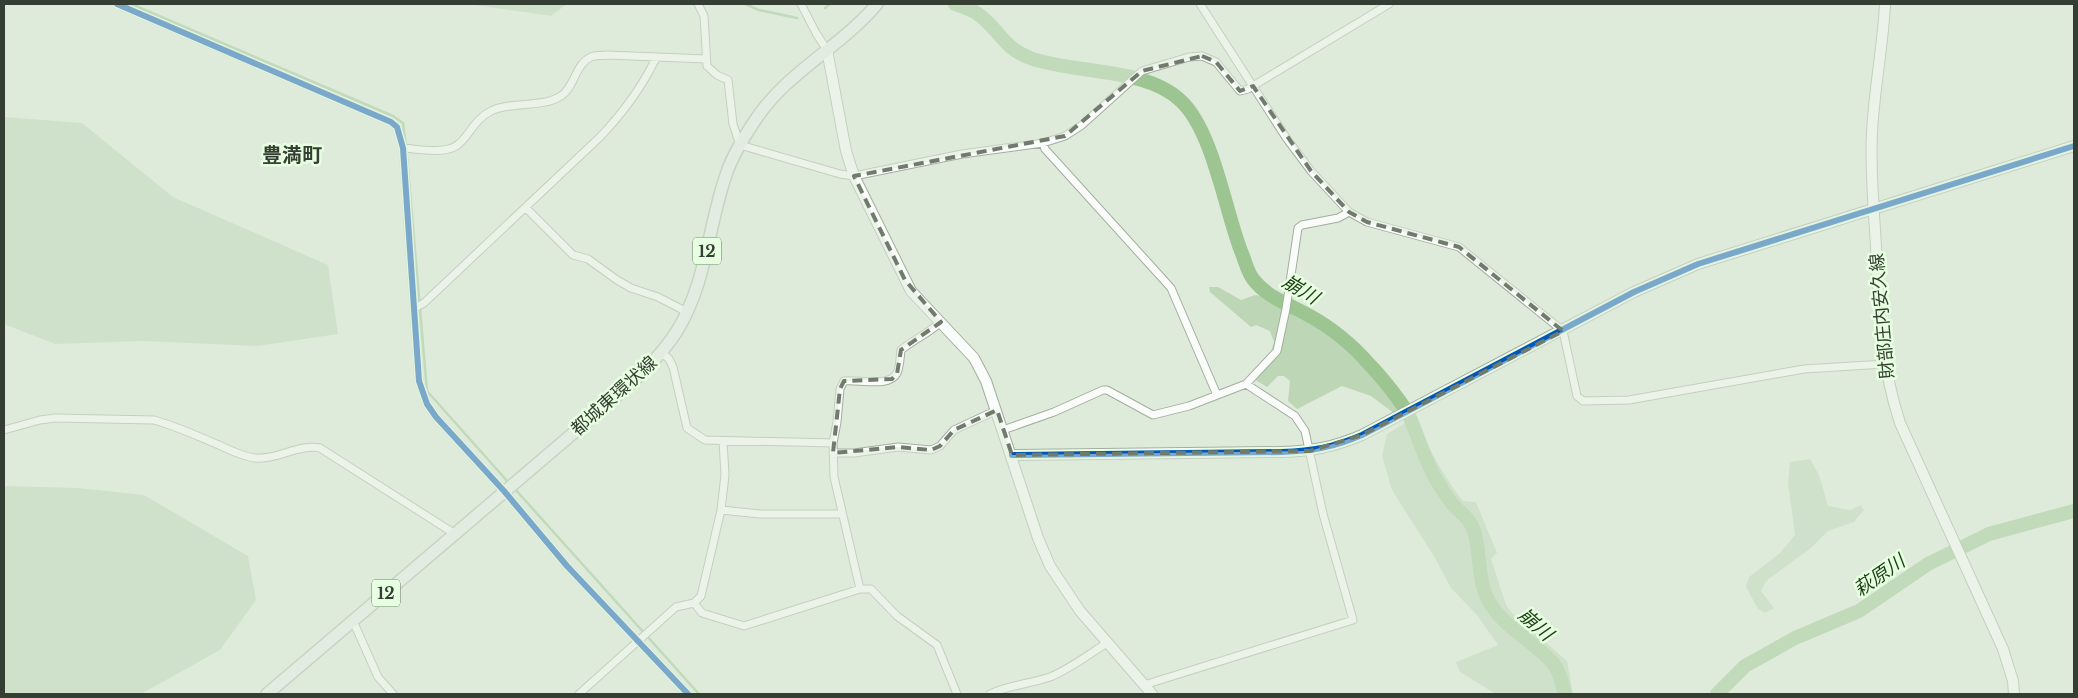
<svg xmlns="http://www.w3.org/2000/svg" width="2078" height="698" font-family="'Libre Baskerville','Noto Sans JP',serif">
	<style>
		.green { fill: #bdd6b6 }
		.lines { fill: none; stroke-linecap: round; stroke-linejoin: round }
		.stream { stroke: #9cc592; stroke-width: 2.5 }
		.river { stroke: #9cc592; stroke-width: 14 }
		.street-casing { stroke: #a3ada0; stroke-width: 9 }
		.secondary-casing { stroke: #a3ada0; stroke-width: 12 }
		.primary-casing { stroke: #abb8a7; stroke-width: 14 }
		.street { stroke: #fafcf9; stroke-width: 7 }
		.secondary { stroke: #fafcf9; stroke-width: 10 }
		.primary { stroke: #e9eee8; stroke-width: 11 }
		.cycleway-casing { stroke: #e7ffe1; stroke-width: 9 }
		.cycleway { stroke: #0057b8; stroke-width: 6 }
		.marked { fill: none; stroke: #707b6d; stroke-width: 4; stroke-dasharray: 10 6; stroke-linejoin: round }
		.labels { text-anchor: middle; stroke-width: 5; stroke-linejoin: round; paint-order: stroke }
		.shield { fill: #e7ffe1; stroke: #6a7866; stroke-width: 1 }
		.shield-label { font-size: 16px; font-weight: bold; fill: #343e32 }
		.street-label { font-size: 18px; fill: #343e32; stroke: #e7ffe1 }
		.water-label { font-size: 19px; font-style: italic; fill: #1b3f12; stroke: #e7ffe1 }
		.quarter-label { font-size: 20px; font-weight: bold; fill: #343e32; stroke: #e7ffe1 }
	</style>
	<rect width="100%" height="100%" fill="#deebda"/>
	<path class="green" d="M468,4h99l-16,12z
		M4,117l78,6 91,74 155,68 10,69 -80,12 -115,-5 -88,3 -51,-20z
		M1209,287h9l23,13 14,-5 6,1c17,7 34,14 49,22 30,16 76,62 97,88l-12,8 -24,-18 -29,-10 -45,23 -9,-8 2,-20 -6,-5h-6l-11,11 -13,-8 15,-21 5,-16 -4,-11 -14,-6 -5,2 -41,-35z
		M1415,417c13,31 28,58 48,84l13,1 21,51 -6,6 15,46 6,8 55,48 6,33h-77l-36,-22 -4,-10 42,-17 -21,-30 -26,-27 -16,-30 -43,-68 -10,-34 5,-22z
		M1810,459l9,16 9,31 22,4 11,-5 3,5 -10,12 -26,9 -17,17 -45,33 -5,10 13,17 -9,5 -7,-4 -12,-22 3,-10 31,-24 15,-18 -7,-52 2,-21z
		M4,486l75,2 65,7 104,61 8,44 -36,50 -79,44h-137z"/>
	<g class="lines">
		<path class="stream" d="M131,4l262,112 10,7 3,24
			M745,4l14,6 38,8
			M825,8l5,-4
			M407,157l20,234 81,91
			M514,488l185,206"/>
		<path class="river" d="M955,4c8,3 16,5 23,10 21,15 25,34 52,44 44,16 116,9 151,43 32,30 44,109 60,150 4,9 6,20 12,28 14,19 38,26 57,37 20,11 43,29 58,47 11,11 36,41 42,55 9,20 15,44 27,63 5,8 11,18 17,25 7,7 15,12 19,22 9,25 3,54 18,77 16,24 42,36 61,57 8,9 10,21 13,32
			M1717,694l28,-28 50,-28 64,-27 69,-47 61,-30 85,-23"/>
		<defs>
			<path id="street" d="M117,4l274,118 6,5 6,21 16,233 8,23 9,13 68,74 63,75 121,128
				M698,4l6,12 3,50 10,9 11,5 5,44 7,21 100,29 14,2 108,-22 81,-11 22,-7 17,-11 60,-54 47,-14 13,-1 14,6 24,29 8,-2 141,-85
				M801,4l15,29 11,17
				M1200,4l87,135 24,32 38,41 18,10 92,25 104,84 14,65 6,5 46,-1 175,-31 81,-5
				M1043,143l2,6 126,139 46,107
				M403,148c14,1 41,6 53,-2 12,-7 17,-26 35,-35 21,-10 52,-3 70,-15 14,-9 14,-32 30,-39 4,-2 11,-1 16,-2l99,4
				M526,208l47,47 15,4 29,21 14,8 27,9 29,15
				M415,308l9,-5 176,-166c23,-24 42,-50 56,-79
				M662,353l7,6 4,8 14,61 18,12 128,3
				M1246,384l31,-33 9,-42 12,-81 4,-3 36,-7 11,-6
				M4,430l36,-10 15,-2 99,2c22,6 43,16 65,25 11,5 24,12 36,13 23,2 42,-14 65,-10l135,86
				M1003,430l51,-18 49,-22h4l46,25 36,-9 57,-22 49,32 10,15 18,83 30,106 -209,65
				M833,453h21l44,-6 33,3 9,-4 14,-16 43,-20
				M721,510l39,4h82
				M860,589l-26,-112 -1,-34 4,-21 3,-33 4,-8c13,-2 46,7 53,-8 3,-6 3,-16 4,-23 14,-11 26,-16 40,-28
				M694,603l8,10 42,13 116,-37h11l26,27 40,29 20,49
				M353,621l25,56 15,17
				M579,694l97,-87 18,-4 7,-7 20,-86 4,-35 -2,-34
				M990,694c19,-9 40,-10 60,-17 20,-8 39,-23 57,-34"/>
			<path id="secondary" d="M1885,4c-2,43 -11,85 -13,129 -2,38 2,76 4,114 3,60 5,119 24,176l103,226 10,32 1,13
				M827,50l19,101 8,25 57,115 63,67 12,23 52,157 12,28 30,45 72,83
				M1012,455l270,-3c31,-1 52,-5 80,-17l272,-143 64,-28 376,-118"/>
			<path id="primary" d="M267,694l351,-299c22,-19 43,-39 59,-64 30,-49 31,-106 50,-159 6,-17 17,-35 27,-50 31,-49 87,-75 123,-118"/>
		</defs>
		<use href="#street" class="street-casing"/>
		<use href="#secondary" class="secondary-casing"/>
		<use href="#primary" class="primary-casing"/>
		<use href="#street" class="street"/>
		<use href="#secondary" class="secondary"/>
		<use href="#primary" class="primary"/>
		<defs>
			<path id="cycleway" d="M117,4l274,118 6,5 6,21 16,233 8,23 9,13 68,74 63,75 121,128
				M1012,455l270,-3c31,-1 52,-5 80,-17l272,-143 64,-28 376,-118"/>
		</defs>
		<use href="#cycleway" class="cycleway-casing"/>
		<use href="#cycleway" class="cycleway"/>
	</g>
	<path d="M0 0H2078V698H0ZM1202,56l14,6 24,29 13,-5 58,85 38,41 18,10 92,25 104,84 -201,104 -52,16 -298,4 -15,-45 -43,20 -14,16 -9,4 -33,-3 -65,6 7,-64 4,-8 48,-2 5,-5 4,-24 40,-28 -36,-42 -51,-104 211,-40 77,-65z" fill="#deebda" fill-opacity=".55" fill-rule="evenodd"/>
	<path class="marked" d="M1202,56l14,6 24,29 13,-5 58,85 38,41 18,10 92,25 104,84 -201,104 -52,16 -298,4 -15,-45 -43,20 -14,16 -9,4 -33,-3 -65,6 7,-64 4,-8 48,-2 5,-5 4,-24 40,-28 -36,-42 -51,-104 211,-40 77,-65z"/>
	<g class="labels">
		<g class="shield">
			<rect x="693" y="237.5" width="28" height="27" rx="4"/>
			<rect x="372" y="579.5" width="28" height="27" rx="4"/>
		</g>
		<g class="shield-label">
			<text x="707" y="257">12</text>
			<text x="386" y="599">12</text>
		</g>
		<g class="street-label">
			<text transform="translate(1882 316) rotate(-95)" y="6">財部庄内安久線</text>
			<text transform="translate(614 396) rotate(-42)" y="6">都城東環状線</text>
		</g>
		<g class="water-label">
			<text transform="translate(1301 289) rotate(31)" y="7">崩川</text>
			<text transform="translate(1879 575) rotate(-35)" y="7">萩原川</text>
			<text transform="translate(1536 624) rotate(41)" y="7">崩川</text>
		</g>
		<g class="quarter-label">
			<text x="292" y="162">豊満町</text>
		</g>
	</g>
	<rect width="2078" height="698" fill="none" stroke="#343e32" stroke-width="10"/>
</svg>
